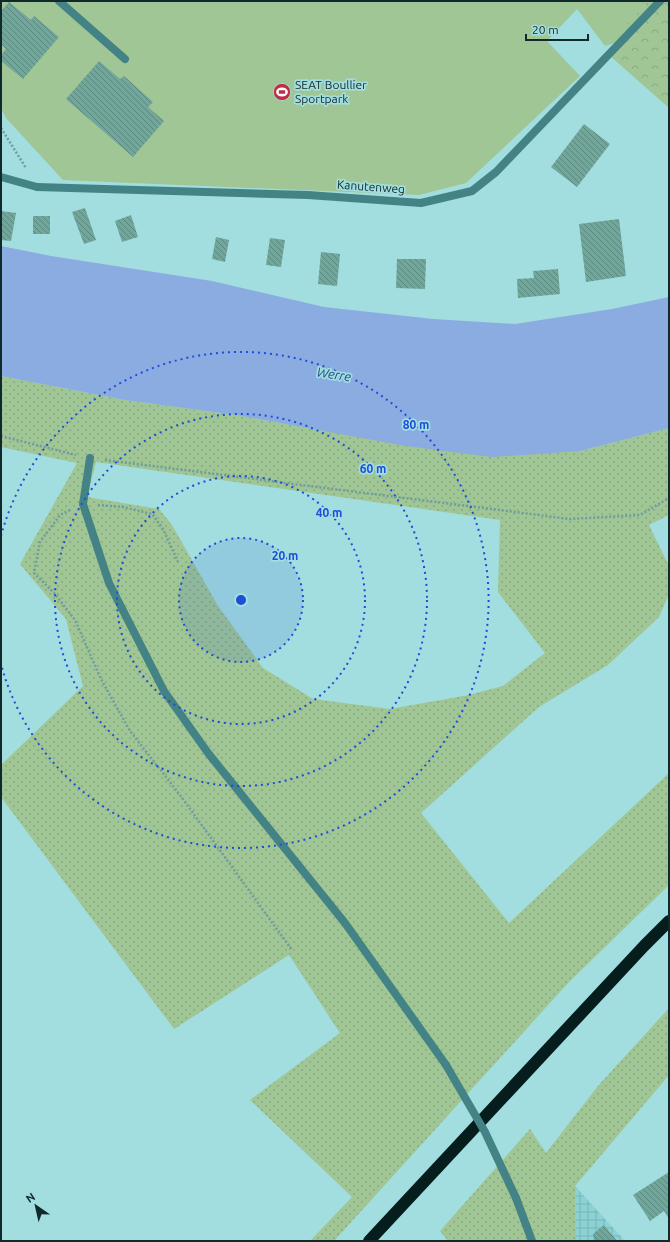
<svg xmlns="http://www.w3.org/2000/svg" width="670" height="1242" font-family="Ubuntu,sans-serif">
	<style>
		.industrial { fill: url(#industrial-grid) }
		.grass { fill: url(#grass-dots); fill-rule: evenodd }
		.park { fill: url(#park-crowns) }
		.garden { fill: #9fc694 }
		.water { fill: #8aace0 }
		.building { fill: url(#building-back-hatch) }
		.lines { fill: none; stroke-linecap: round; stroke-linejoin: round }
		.path { stroke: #6f9d9f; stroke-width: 2.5; stroke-dasharray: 2 2; stroke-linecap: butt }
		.lane { stroke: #448385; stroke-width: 8 }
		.street { stroke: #448385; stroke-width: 8 }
		.highway { stroke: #061d1e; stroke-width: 12 }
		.street-bridge { stroke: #448385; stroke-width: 8 }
		.ring { fill: none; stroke: #1d4ed8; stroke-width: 2; stroke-dasharray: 2 4 }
		.labels { text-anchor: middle; stroke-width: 3.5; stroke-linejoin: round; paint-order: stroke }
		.poi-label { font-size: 12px; fill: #11292a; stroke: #a2dddf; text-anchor: start }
		.street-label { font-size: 12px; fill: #11292a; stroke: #a2dddf }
		.water-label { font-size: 13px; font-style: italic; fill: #234c8b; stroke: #a2dddf }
		.centre { fill: #1d4ed8; stroke: #a2dddf; stroke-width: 2 }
		.ring-label { font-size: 12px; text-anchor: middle; font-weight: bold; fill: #1d4ed8; stroke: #a2dddf; stroke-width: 3.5; stroke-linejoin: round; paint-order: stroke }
	</style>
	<defs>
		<pattern id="industrial-grid" width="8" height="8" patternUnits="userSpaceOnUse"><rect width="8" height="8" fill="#8cd2d5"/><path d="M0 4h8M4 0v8" fill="none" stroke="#78b4b7"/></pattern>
		<pattern id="grass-dots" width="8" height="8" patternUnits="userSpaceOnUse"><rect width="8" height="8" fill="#9fc694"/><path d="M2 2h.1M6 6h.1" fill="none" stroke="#88aa80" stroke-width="1.8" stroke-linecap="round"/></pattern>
		<pattern id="park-crowns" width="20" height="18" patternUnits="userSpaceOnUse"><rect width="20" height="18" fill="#9fc694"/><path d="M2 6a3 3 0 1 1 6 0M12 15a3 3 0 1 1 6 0" fill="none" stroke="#88aa80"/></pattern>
		<pattern id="building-back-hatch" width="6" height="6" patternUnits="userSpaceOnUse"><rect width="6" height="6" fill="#71a79b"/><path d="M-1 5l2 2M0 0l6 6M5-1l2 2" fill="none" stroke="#5b887f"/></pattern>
	</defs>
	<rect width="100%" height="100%" fill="#a2dddf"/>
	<path class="industrial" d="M575,1186l50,55h-49z"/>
	<path class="grass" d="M1,376l124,24 111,15 84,15 260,21 89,-23v87l-20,10 20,41v28l-10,23 -51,48 -69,42 -118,106 88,110 160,-150v112l-100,97 -235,259h-24l42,-44 -102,-97 90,-67 -51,-78 -115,74 -173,-232v-32l82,-79 -17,-67 -46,-55 57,-101 -76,-16zM96,462l404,58 -2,72 47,61 -42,33 -34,9 -79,14 -77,-10 -50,-31 -45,-62 -46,-81 -13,-16 -72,-12z
		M669,1008v67l-94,111 1,55h-128l-8,-10 90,-102 16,24 52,-67z"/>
	<path class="park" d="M648,1h21v107l-60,-53 16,-15 -20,6z"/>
	<path class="garden" d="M1,1h647l-43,45 -28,-37 -30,32 33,35 -114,107 -47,12 -356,-15 -57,-62 -5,-10z"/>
	<path class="water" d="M1,246l50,10 161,25 112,26 109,12 82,5 97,-15 57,-12v131l-89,23 -88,6 -86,-11 -170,-31 -111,-15 -124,-24z"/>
	<path class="building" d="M9,2l22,18 3,-4 25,21 -36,42 -22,-18v-6l5,-6 -5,-5v-33z
		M99,61l21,18 4,-3 29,26 -5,5 16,14 -31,36 -67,-58z
		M584,124l26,20 -33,43 -26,-20z
		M85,208l11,32 -12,4 -12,-32z
		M1,211l15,2 -5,28 -10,-1z
		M131,215l7,22 -16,5 -7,-21z
		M33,216h17v18h-17z
		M619,219l7,57 -40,6 -7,-58z
		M216,237l13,3 -4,22 -13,-3z
		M270,238l15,2 -4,27 -15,-2z
		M321,252l19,2 -3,32 -19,-2z
		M397,259h29l-1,30 -29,-1z
		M558,269l2,25 -42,4 -1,-19 17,-1 -1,-7z
		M669,1172v47l-5,-8 -14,10 -17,-26z
		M604,1225l13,16h-23l-1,-7z"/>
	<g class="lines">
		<path class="path" d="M1,128l25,40
			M1,436l75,19
			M105,460l465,59 70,-4 29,-17
			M98,505l25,2 29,7 11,15 15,33
			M70,510l-10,5 -20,27 -6,31 21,21 20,26 26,59 29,52 50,64 112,155"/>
		<path class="lane" d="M59,1l66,58
			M1,177l36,10"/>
		<path class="street" d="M37,187l271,8 113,8 51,-12 24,-19 164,-171
			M90,458l-7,46 26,79 55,108 44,62 137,170 101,142
			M516,1198l16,43"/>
		<path class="highway" d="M369,1241l275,-295 25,-25"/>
		<path class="street-bridge" d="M446,1065l39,67 31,66"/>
	</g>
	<circle cx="241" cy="600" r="62" fill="#1d4ed8" fill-opacity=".12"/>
	<g class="ring">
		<circle cx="241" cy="600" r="62"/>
		<circle cx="241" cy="600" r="124"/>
		<circle cx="241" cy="600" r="186"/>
		<path d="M1 536A248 248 0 1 1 1 664"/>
	</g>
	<defs>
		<symbol id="stadium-disc" viewBox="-11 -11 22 22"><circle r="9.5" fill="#bf2f42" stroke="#a2dddf"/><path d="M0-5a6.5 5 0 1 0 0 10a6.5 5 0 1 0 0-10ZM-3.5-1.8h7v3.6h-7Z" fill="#fff"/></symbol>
	</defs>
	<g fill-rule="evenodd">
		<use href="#stadium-disc" x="272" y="82" width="20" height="20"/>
	</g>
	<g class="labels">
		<g class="poi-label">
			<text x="295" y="89">SEAT Boullier<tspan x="295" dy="14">Sportpark</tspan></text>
		</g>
		<g class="street-label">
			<text transform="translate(371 187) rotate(4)" y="4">Kanutenweg</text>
		</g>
		<g class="water-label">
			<text transform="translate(334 374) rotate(9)" y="5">Werre</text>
		</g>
	</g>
	<circle cx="241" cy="600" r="6" class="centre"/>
	<g class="ring-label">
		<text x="416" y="429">80 m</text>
		<text x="373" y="473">60 m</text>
		<text x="329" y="517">40 m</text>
		<text x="285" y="560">20 m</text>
	</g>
	<rect width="670" height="1242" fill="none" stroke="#11292a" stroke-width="4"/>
	<g transform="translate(36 1206) rotate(326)" stroke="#a2dddf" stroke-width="3" paint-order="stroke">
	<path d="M0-3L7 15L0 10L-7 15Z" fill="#11292a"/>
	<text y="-6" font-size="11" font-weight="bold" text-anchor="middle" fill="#11292a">N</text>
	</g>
	<path d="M526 34v6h62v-6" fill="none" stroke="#11292a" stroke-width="2"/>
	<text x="532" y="34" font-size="12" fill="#11292a" stroke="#a2dddf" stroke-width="3" paint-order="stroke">20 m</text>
</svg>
